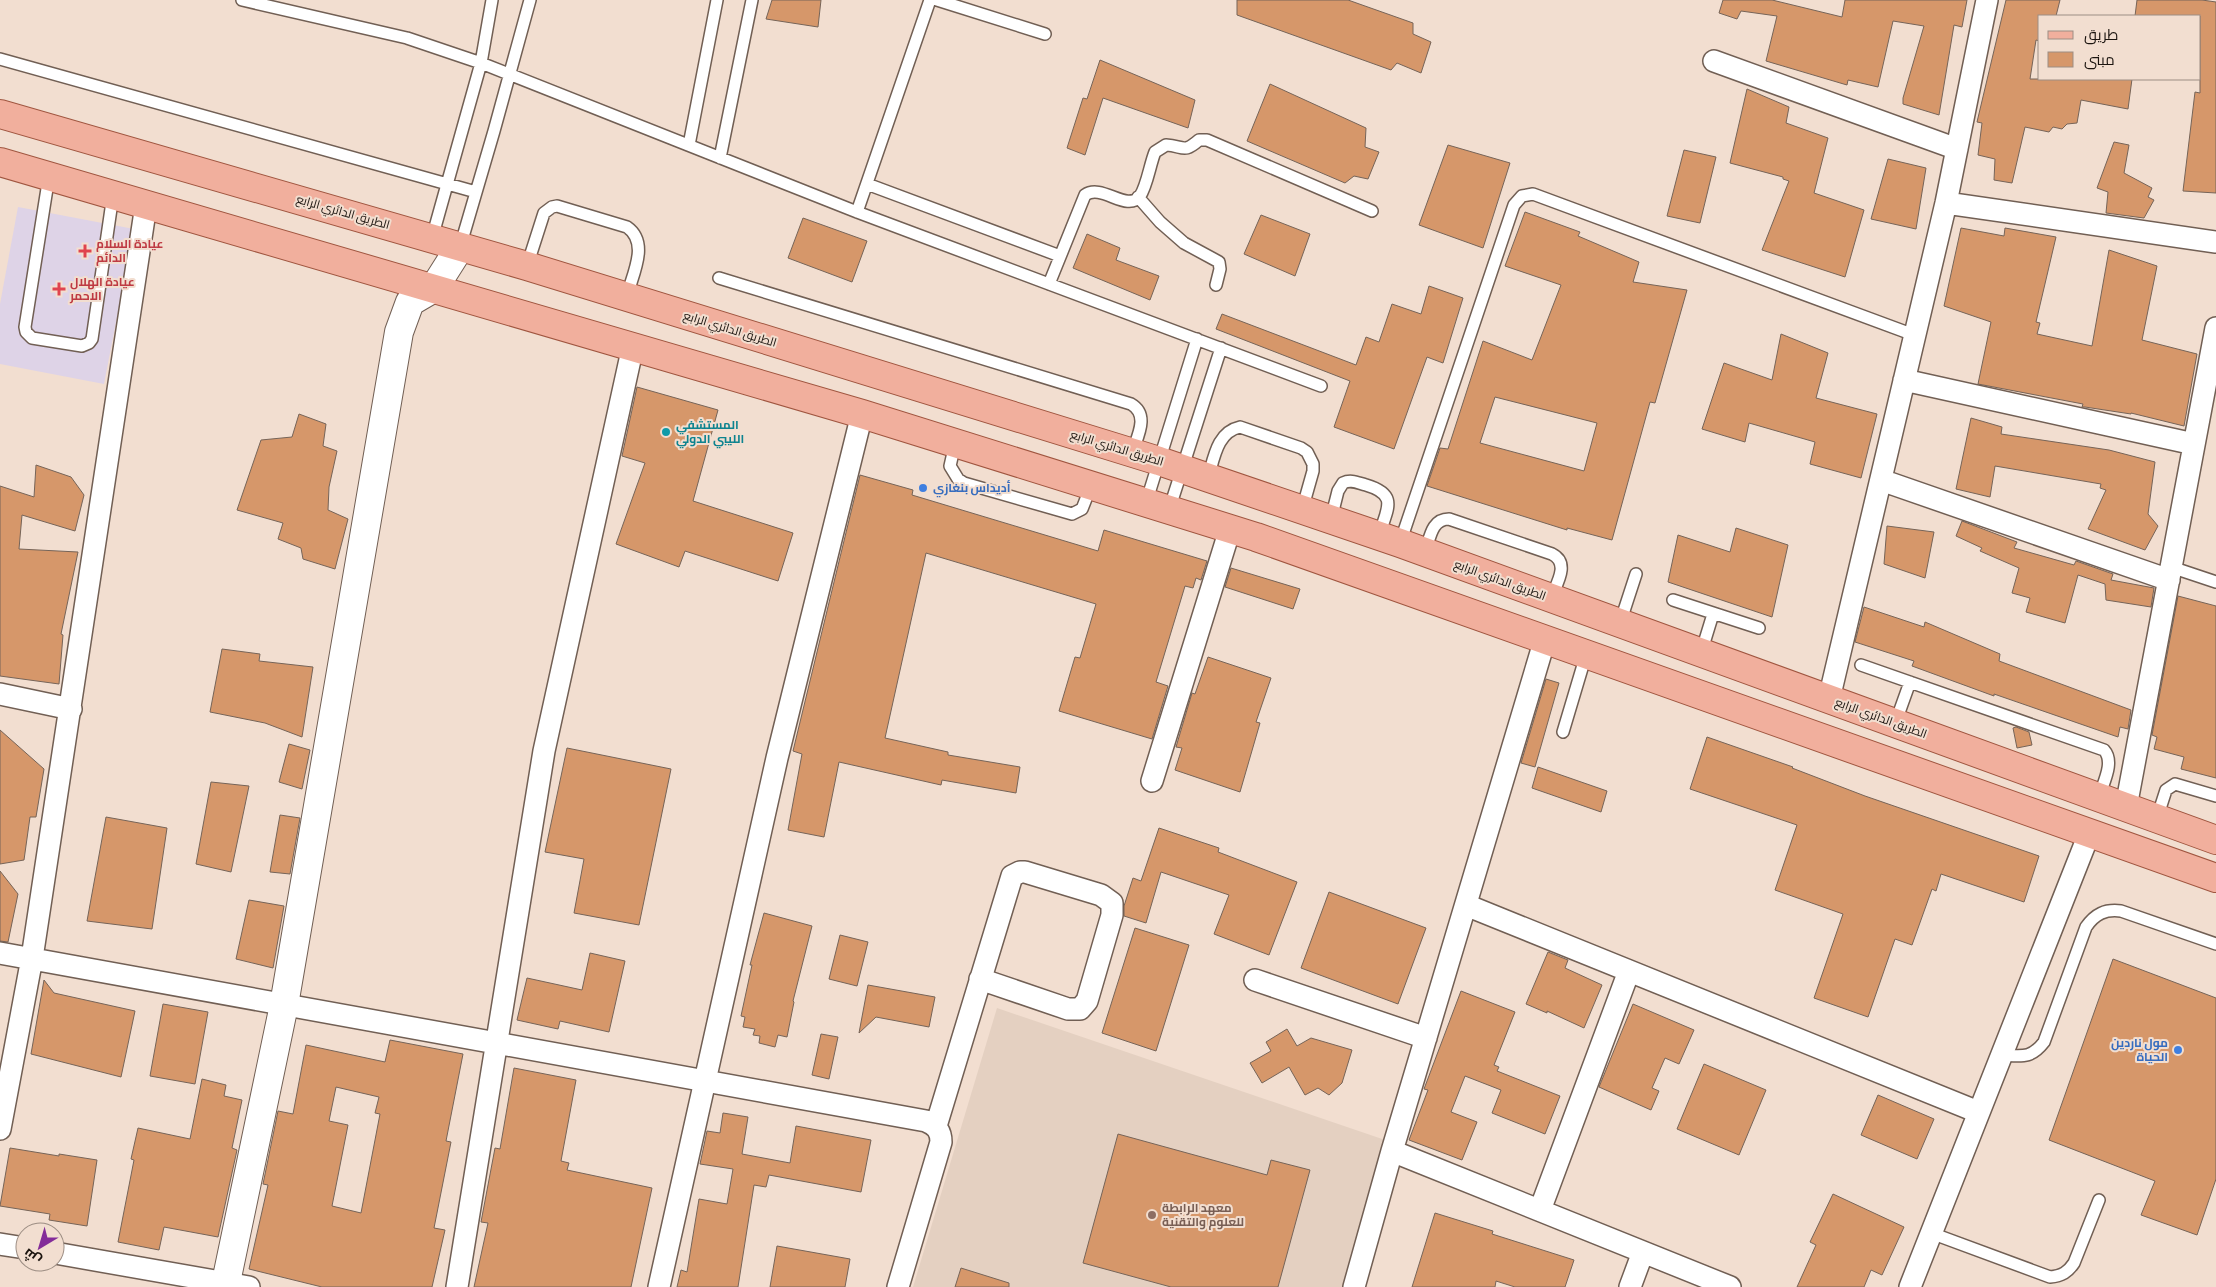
<svg xmlns="http://www.w3.org/2000/svg" width="2216" height="1287" font-family="'Source Sans 3',Cairo,sans-serif">
	<style>
		.education { fill: #e4d0c1 }
		.medical { fill: #ded3e7 }
		.building { fill: #d6976a; stroke: #766458; fill-rule: evenodd }
		.lines { fill: none; stroke-linecap: round; stroke-linejoin: round }
		.lane-casing { stroke: #715f54; stroke-width: 14 }
		.street-casing { stroke: #715f54; stroke-width: 24 }
		.secondary-casing { stroke: #715f54; stroke-width: 30 }
		.primary-casing { stroke: #a05640; stroke-width: 30 }
		.lane { stroke: #fff; stroke-width: 11 }
		.street { stroke: #fff; stroke-width: 21 }
		.secondary { stroke: #fff; stroke-width: 28 }
		.primary { stroke: #f1af9d; stroke-width: 28 }
		.health-dot { fill: #e0444e; stroke: #f2ded0; stroke-width: 2 }
		.culture-dot { fill: #0f9aa8; stroke: #f2ded0; stroke-width: 2 }
		.shop-dot { fill: #3f7fe0; stroke: #f2ded0; stroke-width: 2 }
		.education-dot { fill: #8d6e63; stroke: #f2ded0; stroke-width: 2 }
		.labels { text-anchor: middle; stroke-width: 4; stroke-linejoin: round; paint-order: stroke }
		.street-label { font-size: 12px; fill: #1b140f; stroke: #f2ded0 }
		.health-label { font-size: 12px; font-weight: bold; fill: #be3a42; stroke: #f2ded0; text-anchor: start }
		.culture-label { font-size: 12px; font-weight: bold; fill: #0d838f; stroke: #f2ded0; text-anchor: start }
		.shop-label { font-size: 12px; font-weight: bold; fill: #366cbe; stroke: #f2ded0; text-anchor: start }
		.education-label { font-size: 12px; font-weight: bold; fill: #785e54; stroke: #f2ded0; text-anchor: start }
	</style>
	<rect width="100%" height="100%" fill="#f2ded0"/>
	<path class="education" d="M997,1008l394,134 -44,145h-434z"/>
	<path class="medical" d="M18,207l116,22 -30,155 -104,-20v-60z"/>
	<path class="building" d="M772,0h49l-3,27 -52,-8z
		M1237,0h111l65,23v11l18,8 -10,31 -24,-10 -6,7 -154,-55z
		M1723,0h49l70,17 3,-17h122l-5,27 -8,-2 -15,90 -36,-11v-6l21,-72 -31,-5 -15,66 -30,-7 -1,5 -81,-24 11,-45 -36,-5 -4,8 -18,-6z
		M2006,0h54l-4,16h-16v25l-4,-1 -6,39h102l-4,30 -47,-9 -4,23 -10,1 -5,5 -9,-2 -4,5 -24,-5 -13,56 -18,-3 1,-21 -17,-4 4,-32 -5,-1z
		M2137,0h65l14,2v191l-33,-2 12,-99 5,1v-77h-65z
		M1100,60l95,40 -7,28 -85,-30 -18,57 -18,-7 16,-50 4,1z
		M1270,84l96,44 -1,19 14,5 -11,27 -14,-3 -9,7 -98,-42z
		M1747,89l42,18 -3,16 42,15 -14,55 50,17 -19,67 -83,-27 27,-69 -6,-2v-2l-53,-14z
		M2114,142l15,3 -5,28 28,15 -4,9 6,3 -10,18 -38,-5 2,-21 -11,-4z
		M1448,145l62,18 -27,85 -64,-23z
		M1684,150l32,7 -16,66 -33,-7z
		M1888,159l38,9 -10,61 -45,-10z
		M1525,212l55,20 -2,4 61,26 -6,20 54,8 -32,113 -5,-1 -38,138 -45,-12v2l-140,-44 13,-38 8,1 35,-108 49,19 29,-75 -56,-19zM1495,397l102,26 -13,48 -104,-28z
		M1261,215l49,19 -15,42 -51,-22z
		M803,218l64,23 -15,41 -64,-24z
		M1961,228l43,8 1,-8 51,9 -20,85 4,1 -3,11 55,12 17,-96 48,16 -15,74 55,14 -13,72 -53,-13v1l-46,-7h-3l1,-3 -105,-20 13,-62 -47,-16z
		M1087,234l33,14 -4,12 43,16 -9,24 -77,-32z
		M1429,286l34,12 -20,65 -16,-6 -33,92 -60,-22 16,-46 -134,-52 6,-15 134,51 10,-28 13,5 13,-38 29,10z
		M1781,334l47,19 -12,45 61,16 -16,64 -51,-14 5,-22 -66,-19 -4,19 -43,-13 22,-66 48,17z
		M637,387l81,23 -25,91 100,32 -15,48 -93,-30 -6,16 -63,-23 29,-81 -23,-7z
		M299,414l27,10 -3,22 14,5 -8,36 -1,23 20,9 -13,50 -32,-10 -2,-11 -23,-9 5,-16 -46,-13 24,-70 31,-3z
		M1971,418l31,9 -1,7 108,16 46,12 -7,52 10,12 -13,24 -57,-21 18,-39 -6,-2 1,-4 -106,-18 -5,31 -34,-8z
		M36,465l35,12 13,18 -9,36 -53,-16 -3,34 59,3 -17,82 2,1 -4,49 -59,-8v-190l34,11z
		M860,475l53,15 -1,5 186,56 6,-21 103,31 -6,19 -5,-2 -3,10 -8,-2 -29,96 12,4 -16,53 -93,-28 16,-54 5,1 16,-54 -170,-51 -41,185 63,14v3l72,12 -4,26 -74,-13 -1,5 -102,-23 -15,75 -36,-7 14,-76 -9,-3z
		M1962,521l55,21 -3,6 60,17 2,-4 37,13 -2,6 43,8 -3,19 -45,-7 -1,-16 -27,-9 -13,48 -39,-11 4,-14 -18,-5 7,-25 -39,-17 2,-3 -26,-12z
		M1887,526l47,6 -9,46 -41,-14z
		M1736,528l52,17 -16,72 -104,-35 10,-47 52,17z
		M1231,568l69,21 -7,20 -68,-22z
		M2178,596l38,10v172l-35,-9 3,-12 -30,-8 3,-12 -5,-2z
		M1864,607l60,20 1,-5 75,32 -1,7 132,49 -3,19 -8,-2 -2,10 -124,-43v2l-82,-30 2,-5 -59,-19z
		M222,649l38,5 -1,7 54,6 -11,70 -37,-14 -55,-11z
		M1208,657l63,21 -15,44 4,1 -20,69 -65,-22 7,-22 -6,-1 16,-54 3,1z
		M1546,679l13,4 -24,84 -14,-4z
		M2016,727l13,5 3,13 -15,3 -4,-20z
		M0,730l44,39 -8,48h-6l-6,43 -24,4z
		M1707,737l86,30 -1,1 73,28 174,60 -15,46 -83,-28 -5,17 -4,-2 -20,56 -17,-6 -27,78 -54,-19 29,-84 -68,-24 22,-65 -107,-36z
		M289,744l21,6 -8,39 -23,-7z
		M567,748l104,21 -32,156 -65,-12 10,-54 -39,-7z
		M1538,767l69,24 -6,21 -69,-24z
		M211,782l38,4 -18,86 -35,-8z
		M280,815l20,3 -10,56 -20,-2z
		M106,817l61,11 -15,101 -65,-8z
		M1159,828l60,20 -1,4 79,30 -28,73 -55,-21 15,-39 -68,-23 -15,51 -22,-7v-10l9,-28 8,3z
		M0,871l18,23 -10,48 -8,-1z
		M1329,892l97,36 -28,76 -97,-36z
		M249,900l35,6 -11,62 -37,-9z
		M764,913l48,13 -19,75 1,1 -7,35 -9,-2 -3,12 -16,-4 1,-7 -7,-1 2,-6 -12,-2 2,-10 -4,-1 11,-51h-2z
		M1135,928l54,17 -33,106 -54,-18z
		M840,935l28,7 -11,44 -28,-7z
		M1548,952l20,8 -3,8 37,17 -18,43 -37,-17v2l-21,-9z
		M590,953l35,8 -16,71 -49,-11 -2,8 -41,-9 10,-42 55,12z
		M2113,959l103,39v181l-19,56 -56,-20 14,-34 -106,-41z
		M44,980l10,13 81,18 -14,66 -90,-23z
		M868,985l67,12 -6,30 -53,-10 -17,16z
		M1461,991l54,21 -21,53 5,2 -2,4 63,25 -15,38 -53,-21 9,-23 -36,-14 -14,36 26,10 -15,38 -53,-20 19,-50 -4,-1z
		M163,1004l45,8 -13,72 -45,-8z
		M1633,1004l61,26 -15,34 -14,-6 -13,30 7,3 -8,19 -52,-23z
		M1287,1029l10,17 14,-8 41,12 -10,33 -13,12 -11,-7 -13,7 -16,-28 -27,16 -12,-20 21,-12 -5,-9z
		M821,1034l17,3 -9,42 -17,-4z
		M390,1040l73,14 -17,87 5,1 -17,86 11,2 -13,57h-110l-73,-18 19,-84 -5,-1 15,-73 15,3 13,-69 79,17zM336,1087l43,10 -4,16 5,1 -19,99 -29,-7 16,-81 -19,-4z
		M1704,1064l62,26 -27,65 -62,-26z
		M514,1068l62,12 -15,81 8,2 -2,7 85,18 -21,99h-157l14,-64 -7,-1 14,-74 5,1z
		M202,1079l24,6 -2,11 18,4 -10,48 5,2 -19,87 -54,-10 -5,23 -41,-8 16,-82 -3,-1 7,-31 52,11z
		M1878,1095l56,24 -17,40 -56,-24z
		M723,1113l25,4 -6,37 48,9 6,-37 75,14 -10,52 -92,-17 -3,12 -12,-2 -16,102h-61l4,-17 6,2 12,-73 28,5 6,-35 -33,-5 7,-33 13,2z
		M1118,1134l149,41 4,-15 39,10 -32,117h-107l-88,-24z
		M10,1148l49,8v-2l38,6 -10,66 -38,-6 1,-6 -50,-8z
		M1833,1194l71,33 -22,48 -11,-5 -7,17h-67l19,-42 -6,-3z
		M1435,1213l58,18 -1,3 82,26 -9,27h-50l-19,-6 -1,6h-83z
		M777,1246l73,13 -5,28h-75z
		M961,1268l48,15v4h-54z"/>
	<g class="lines">
		<defs>
			<path id="lane" d="M242,0l165,38 74,25 376,149 464,174
				M937,0l108,34
				M0,59l476,133
				M689,145l28,-145
				M720,158l32,-158
				M49,176l-24,151 1,5 6,6 50,8 7,-3 3,-4 21,-144
				M867,184l193,72
				M1138,197l22,25 24,21 35,19 1,7 -4,16
				M857,212l73,-212
				M432,238l49,-175 11,-63
				M460,247l34,-116 36,-131
				M527,266l17,-53 8,-6 5,-1 70,21c23,16 5,48 0,69
				M719,278l412,126c19,11 6,33 1,49
				M1049,284l36,-89c17,-12 42,18 55,1 7,-10 10,-32 15,-44l11,-7c18,1 17,9 33,-5h8l165,71
				M955,444l-5,22 8,13 6,4 108,31 10,-5 9,-23
				M1208,478c6,-20 9,-46 32,-51l61,21 6,4 6,12v7l-11,39
				M1146,503l51,-164
				M1169,510l52,-162
				M1331,519l7,-28 5,-8c8,-4 15,0 23,2 34,10 20,25 13,51
				M1400,543l114,-338 8,-9 11,-2 381,141
				M1425,552c5,-13 6,-33 24,-33l103,35c18,9 5,29 -1,44
				M2171,567l45,15
				M1673,600l86,28
				M1620,623l16,-49
				M1701,653l12,-39
				M1861,665l243,85c11,12 -1,33 -5,47
				M1895,724l15,-42
				M1563,732l23,-77
				M2157,818l9,-28 9,-6 41,12
				M2002,1055c20,1 29,4 42,-13l42,-115c9,-13 19,-18 35,-16l95,33
				M1931,1233l119,44c12,-1 18,-5 24,-14l25,-63"/>
			<path id="street" d="M1714,61l243,88
				M1946,203l270,39
				M1904,380l290,64
				M1881,480l288,100
				M0,694l71,15
				M1829,699l117,-496 41,-203
				M1152,781l78,-252
				M2126,807l90,-479
				M1466,905l512,207
				M0,953l926,168c10,4 15,10 15,21l-43,145
				M1255,980l171,58
				M936,1126l76,-250 8,-4h5l76,23 11,8v12l-25,86 -7,8h-12l-88,-30
				M0,1129l32,-171 114,-753
				M1392,1151l338,136
				M1540,1210l89,-239
				M0,1244l25,4
				M55,1253l194,34
				M457,1287l87,-536 89,-405
				M659,1287l118,-529 85,-344
				M1354,1287l38,-136 153,-512
				M1630,1287l13,-35
				M1910,1287l179,-453"/>
			<path id="secondary" d="M225,1287l59,-282 115,-673 11,-30 24,-14 26,-41"/>
			<path id="primary" d="M0,114l527,152 632,195 241,82 816,297
				M0,162l862,252 394,123 960,341"/>
		</defs>
		<use href="#lane" class="lane-casing"/>
		<use href="#street" class="street-casing"/>
		<use href="#secondary" class="secondary-casing"/>
		<use href="#primary" class="primary-casing"/>
		<use href="#lane" class="lane"/>
		<use href="#street" class="street"/>
		<use href="#secondary" class="secondary"/>
		<use href="#primary" class="primary"/>
	</g>
	<g class="health-dot">
		<path d="M82.5 243.5h5v5h5v5h-5v5h-5v-5h-5v-5h5z"/>
		<path d="M56.5 281.5h5v5h5v5h-5v5h-5v-5h-5v-5h5z"/>
	</g>
	<circle class="culture-dot" cx="666" cy="432" r="5"/>
	<g class="shop-dot">
		<circle cx="923" cy="488" r="5"/>
		<circle cx="2178" cy="1050" r="5"/>
	</g>
	<circle class="education-dot" cx="1152" cy="1215" r="5"/>
	<g class="labels">
		<g class="street-label">
			<text transform="translate(343 212) rotate(16)" y="4">الطريق الدائري الرابع</text>
			<text transform="translate(730 329) rotate(17)" y="4">الطريق الدائري الرابع</text>
			<text transform="translate(1117 448) rotate(17)" y="4">الطريق الدائري الرابع</text>
			<text transform="translate(1500 580) rotate(20)" y="4">الطريق الدائري الرابع</text>
			<text transform="translate(1881 718) rotate(20)" y="4">الطريق الدائري الرابع</text>
		</g>
		<g class="health-label">
			<text x="96" y="248">عيادة السلام<tspan x="96" dy="14">الدائم</tspan></text>
			<text x="70" y="286">عيادة الهلال<tspan x="70" dy="14">الاحمر</tspan></text>
		</g>
		<g class="culture-label">
			<text x="676" y="429">المستشفي<tspan x="676" dy="14">الليبي الدولي</tspan></text>
		</g>
		<g class="shop-label">
			<text x="933" y="492">أديداس بنغازي</text>
			<text x="2168" y="1047" text-anchor="end">مول ناردين<tspan x="2168" dy="14">الحياة</tspan></text>
		</g>
		<g class="education-label">
			<text x="1162" y="1212">معهد الرابطة<tspan x="1162" dy="14">للعلوم والتقنية</tspan></text>
		</g>
	</g>
	<rect x="2038" y="15" width="162" height="65" fill="#f2ded0" stroke="#9c8d83"/>
	<rect x="2048" y="31" width="25" height="8" fill="#f1af9d" stroke="#9c8d83"/>
	<text x="2084" y="40" font-size="15" fill="#1b140f">طريق</text>
	<rect x="2048" y="52" width="25" height="15" fill="#d6976a" stroke="#9c8d83"/>
	<text x="2084" y="65" font-size="15" fill="#1b140f">مبنى</text>
	<g transform="translate(40 1247) rotate(218)"><circle r="24" fill="#f2ded0" stroke="#9c8d83"/>
	<path d="M0-4L9 19L0 12L-9 19Z" fill="#832c99"/>
	<text y="-8" font-size="14" font-weight="bold" text-anchor="middle" fill="#1b140f">ش</text>
	</g>
</svg>
